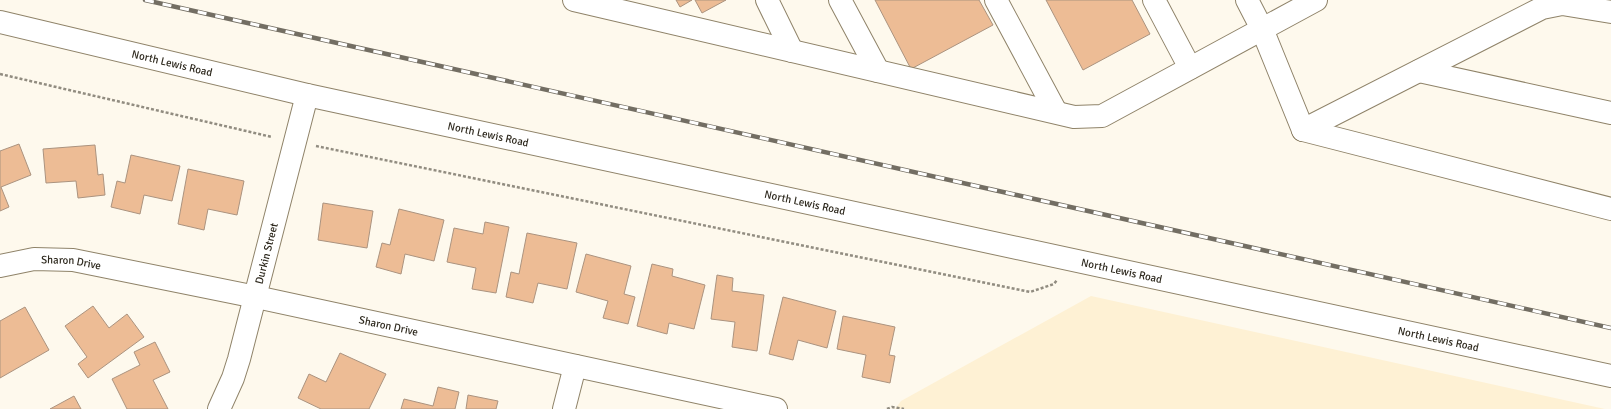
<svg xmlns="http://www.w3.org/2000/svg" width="1611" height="409" font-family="Signika,sans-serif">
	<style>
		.built { fill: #fef1d4 }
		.building { fill: #edbc95; stroke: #ab937f }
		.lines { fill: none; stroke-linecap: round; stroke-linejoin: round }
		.minor-casing { stroke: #8f8369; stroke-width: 24 }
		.major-casing { stroke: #8f8369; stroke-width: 24 }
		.path { stroke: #918c80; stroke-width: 2.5; stroke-dasharray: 3 2; stroke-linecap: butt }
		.minor { stroke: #fff; stroke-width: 22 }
		.major { stroke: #fff; stroke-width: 22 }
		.rail-casing { stroke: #736e63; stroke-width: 4.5 }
		.rail { stroke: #fff; stroke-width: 3; stroke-dasharray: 9; stroke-linecap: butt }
		.labels { text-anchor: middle; stroke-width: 4; stroke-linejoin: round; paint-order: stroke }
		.street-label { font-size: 11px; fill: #2e291e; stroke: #fff }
	</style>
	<rect width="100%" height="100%" fill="#fef9ed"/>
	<path class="built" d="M1091,296l514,113h-710l6,-8z"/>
	<path class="building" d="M676,0h16l-12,7z
		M695,0h31l-24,13z
		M875,0h104l14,25 -82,44z
		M1046,0h86l18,34 -67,36z
		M19,144l12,31 -30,12 8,20 -9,4v-60z
		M95,145l3,30 5,-1 2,21 -27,3 -2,-17 -30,2 -3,-34z
		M131,155l49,11 -8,35 -28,-6 -4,19 -29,-7 6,-26 8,2z
		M188,169l56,12 -7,34 -29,-6 -4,21 -26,-6z
		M323,203l50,8 -6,37 -49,-8z
		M399,209l45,11 -10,41 -29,-7 -4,20 -25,-7 6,-24 8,2z
		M485,222l24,5 -13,66 -24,-4 4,-21 -29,-6 7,-34 29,6z
		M527,233l50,10 -10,46 -29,-6 -5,20 -27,-6 5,-25 8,2z
		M586,254l45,12 -7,28 11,3 -7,27 -25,-6 5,-17 -32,-9z
		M652,264l21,5 -1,7 33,9 -11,44 -25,-6 -2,11 -30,-8z
		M717,275l16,3 -1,13 32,4 -7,56 -25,-4 3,-25 -24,-3z
		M783,297l53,14 -9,37 -29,-8 -5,20 -24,-6z
		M93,306l16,22 18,-14 17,23 -56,41 -10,-14 9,-7 -22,-31z
		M25,307l24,43 -49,28v-57z
		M843,316l52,11 -6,28 6,1 -5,27 -28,-6 4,-22 -29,-6z
		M155,342l15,30 -17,8 15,29h-41l-15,-30 28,-14 -6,-13z
		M340,353l46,21 -17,35h-48l-23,-11 11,-24 17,8z
		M438,387l21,5 -4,17h-54l3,-10 29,7z
		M468,395l30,6 -2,8h-30z
		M74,396l7,13h-31z"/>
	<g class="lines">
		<defs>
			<g id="minor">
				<path d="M574,0l500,117 28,-1 214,-116"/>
				<path d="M767,0l25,51"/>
				<path d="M840,0l38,71"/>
				<path d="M996,0l60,112"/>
				<path d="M1154,0l36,68"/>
				<path d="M1247,0l15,29 41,101"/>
				<path d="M1419,71l192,42"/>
				<path d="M1303,130l239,-122 20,-4 49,8"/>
				<path d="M1303,130l308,79"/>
				<path id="s1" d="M0,266l34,-7 39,1 183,37 520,112"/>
				<path id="s2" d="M219,409l14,-31 6,-19 68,-264"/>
				<path d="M564,409l11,-43"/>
			</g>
			<g id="major">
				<path id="s3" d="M0,22l307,73 1304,281"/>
			</g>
		</defs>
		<use href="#minor" class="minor-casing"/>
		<use href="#major" class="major-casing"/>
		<path class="path" d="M0,74l272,63
			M316,146l714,146 24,-8 3,-4
			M887,409l5,-2 12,2"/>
		<use href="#minor" class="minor"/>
		<use href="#major" class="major"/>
		<defs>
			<path id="rail" d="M145,0l1466,328"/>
		</defs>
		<use href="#rail" class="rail-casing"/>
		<use href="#rail" class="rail"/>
	</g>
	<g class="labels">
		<g class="street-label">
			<text dy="4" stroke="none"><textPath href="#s3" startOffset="177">North Lewis Road</textPath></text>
			<text dy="4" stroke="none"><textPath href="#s3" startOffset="501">North Lewis Road</textPath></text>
			<text dy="4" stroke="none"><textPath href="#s3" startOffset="825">North Lewis Road</textPath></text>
			<text dy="4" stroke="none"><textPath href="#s2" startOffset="163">Durkin Street</textPath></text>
			<text dy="4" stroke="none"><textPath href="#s1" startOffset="72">Sharon Drive</textPath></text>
			<text dy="4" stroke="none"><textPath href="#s3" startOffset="1149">North Lewis Road</textPath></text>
			<text dy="4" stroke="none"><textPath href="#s1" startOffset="396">Sharon Drive</textPath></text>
			<text dy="4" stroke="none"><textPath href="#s3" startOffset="1473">North Lewis Road</textPath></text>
		</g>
	</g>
</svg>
